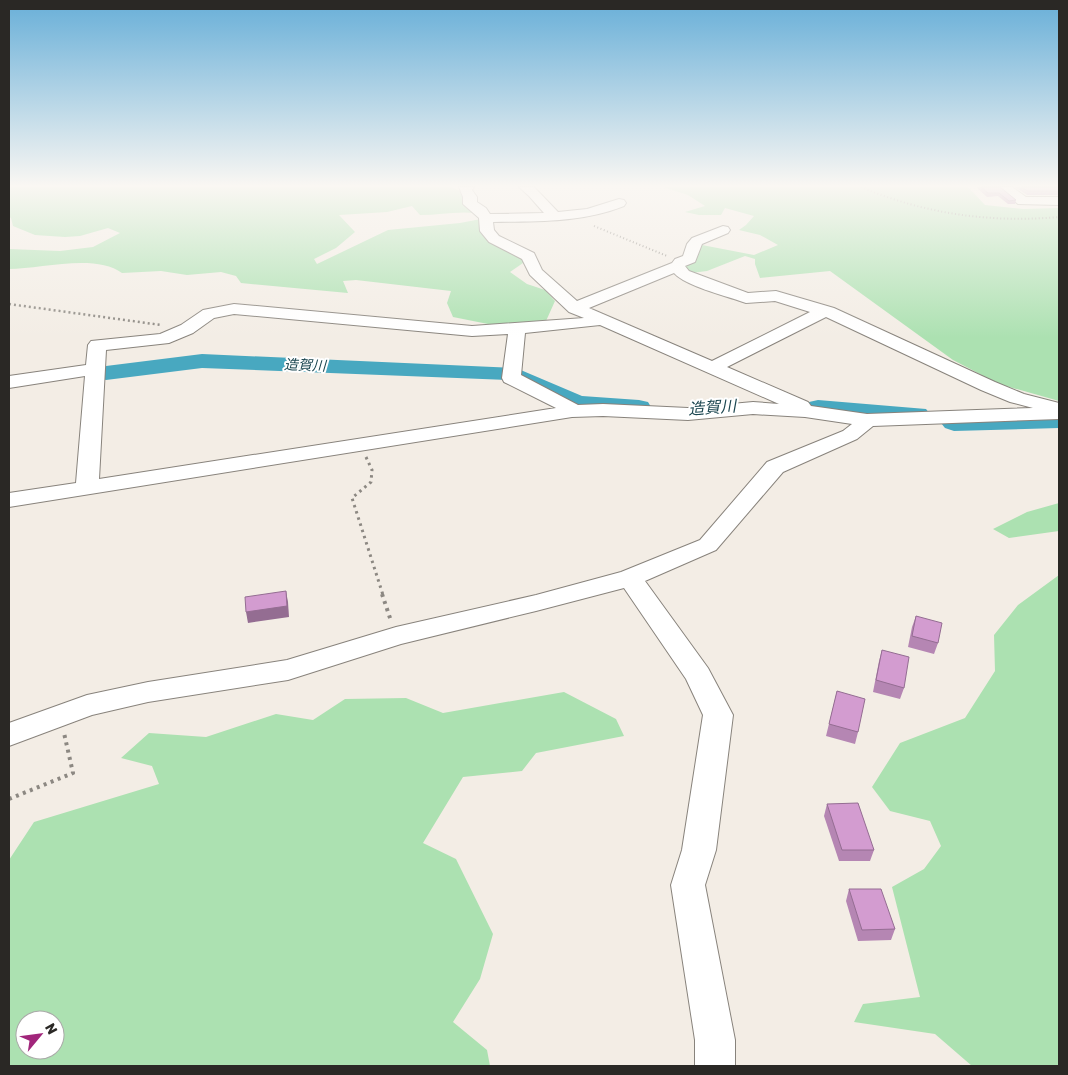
<svg xmlns="http://www.w3.org/2000/svg" width="1068" height="1075" font-family="Rubik,'Noto Sans JP',sans-serif">
	<style>
		.green { fill: #ace1b1; fill-rule: evenodd }
		.lines { fill: none; stroke-linecap: round; stroke-linejoin: round }
		.river { fill: #48a8c0; fill-rule: evenodd }
		.minor-casing { stroke: #88837c; stroke-width: 2 }
		.path-far3 { stroke: #8c8882; stroke-width: 2; stroke-dasharray: 1 2.5; stroke-linecap: butt }
		.path-far2 { stroke: #8c8882; stroke-width: 2.5; stroke-dasharray: 2 3; stroke-linecap: butt }
		.path-far1 { stroke: #8c8882; stroke-width: 3; stroke-dasharray: 2.5 4; stroke-linecap: butt }
		.path { stroke: #8c8882; stroke-width: 4; stroke-dasharray: 3 4.5; stroke-linecap: butt }
		.minor { fill: #fff; fill-rule: evenodd }
		.wall { fill: #b586b3 }
		.shaded-wall { fill: #946d92 }
		.building { fill: #d39cd0; stroke: #946d92 }
		.labels { text-anchor: middle; stroke-width: 4; stroke-linejoin: round; paint-order: stroke }
		.far-water-label { font-size: 14px; font-style: italic; fill: #1b4650; stroke: #fff }
		.water-label { font-size: 16px; font-style: italic; fill: #1b4650; stroke: #fff }
	</style>
	<rect width="100%" height="100%" fill="#f3ede5"/>
	<path class="green" d="M9,187h443l8,4 6,13 9,9c-19,-2 -36,2 -55,2l-8,-9 -25,6 -48,3 16,17 -19,16 -22,11 3,5 71,-34 72,-7 21,-4 3,15 41,24 -2,5 -13,9 17,12 18,6 10,11 -9,20 -48,5 -45,-9 -6,-14 4,-12 -95,-11 -13,1 5,12 -107,-10 -5,-7 -15,-4 -34,3 -26,-4 -39,2c-26,-20 -83,-4 -113,-4v-20l51,2 33,-4 27,-14 -12,-5 -28,8 -15,1 -30,-2 -22,-9 -2,-8 -2,-1z
		M663,187h305l17,18 38,4 36,-1v193l-60,-17 -46,-24 -123,-89 -70,7 -5,-14v-5l-10,-3 -38,15 -16,2 -7,-9 11,-7 7,-12 52,10 24,-10 -18,-10 -21,-5 7,-5 8,-9 -29,-8 -4,7h-22l-14,-3 20,-6 -17,-11z
		M1059,503v28l-50,7 -16,-9 34,-17z
		M1059,575v491h-87l-37,-32 -81,-12 9,-18 57,-7 -28,-110 32,-18 17,-23 -11,-25 -40,-10 -18,-24 28,-44 65,-25 30,-47 -1,-36 24,-30z
		M564,692l52,27 8,17 -88,17 -14,18 -59,6 -40,66 33,16 37,75 -13,45 -27,43 34,28 3,16h-481v-206l25,-38 125,-38 -7,-18 -31,-8 28,-25 57,4 70,-23 37,6 32,-21 61,-1 37,15zM25,1020h30v30h-30z"/>
	<g class="lines">
		<path class="river" d="M202,354l314,14 66,28 57,4 9,2 3,5 -3,5 -9,2 -62,-4 -9,-2 -60,-28 -306,-12 -96,12 -8,-2 -4,-5 4,-5 8,-2z
			M818,400l108,9 4,5 -4,5c-29,7 -88,0 -117,-7l-3,-5 3,-5z
			M1059,412v16l-105,3 -9,-3 -4,-5 4,-5 9,-3z"/>
		<defs>
			<path id="minor" d="M459,187h15l-2,3 5,7v5l9,6 4,6 54,-1 -15,-17 -10,-9h15l24,25 29,-3 32,-10 5,1 2,3 -2,3c-43,17 -86,15 -131,16l1,8 5,6 35,17 8,17 35,31 95,-38 3,-4 8,-3 4,-12 5,-6 31,-12 5,1 2,3 -2,3 -26,11 -7,18 -10,4 4,5 59,22 28,-2 58,17 161,74 29,12 35,9v16l-186,7 -16,13 -74,33 -67,78 -71,31 63,87 25,47 -17,135 -11,35 30,155v26h-40v-26l-24,-155 11,-35 21,-135 -17,-36 -62,-91 -88,23 -135,33 -113,36 -140,22 -56,13 -83,31v-23l78,-28 61,-13 139,-22 109,-33 140,-32 85,-23 79,-32 67,-78 76,-31 9,-7 -47,-7 -52,-3 -65,6 -85,-4 -31,1 -563,90v-14l67,-10 9,-107 -76,12v-12l77,-11 2,-20 3,-4 69,-7 21,-9 22,-15 31,-6 238,22 112,-8 -15,-6 -39,-37 -8,-16 -33,-17 -9,-11 -1,-13 -16,-14v-7zM674,273c12,13 49,22 66,28l6,2 29,-2 35,11 -98,49 -123,-53zM234,314l238,22 36,-2 -6,44 2,4 52,26 -457,71 7,-129 63,-7 24,-10 21,-15zM826,317l155,73 29,12 23,6 -166,6 -56,-8 -3,-4 -81,-35zM600,325l179,79 -26,-2 -65,6 -85,-4 -25,1 -57,-30 4,-42z
				M998,187h14l14,10h33v8l-41,-1z"/>
		</defs>
		<use href="#minor" class="minor-casing"/>
		<path class="path-far3" d="M861,187c64,27 129,36 198,30
			M594,226l73,30"/>
		<path class="path-far2" d="M9,304l152,21"/>
		<path class="path-far1" d="M366,457l6,13 -1,12 -19,16 31,97"/>
		<path class="path" d="M382,594l9,27
			M9,799l64,-26 -9,-40"/>
		<use href="#minor" class="minor"/>
	</g>
	<path class="wall" d="M976,187h24l16,13 -1,4h-7l-10,-8 -11,1z
		M1015,187h44v8h-32z
		M916,616l22,27 -4,11 -26,-7 4,-20z
		M882,650l22,38 -4,11 -27,-7 6,-31z
		M837,691l21,41 -3,12 -29,-8z
		M827,804l47,46 -4,11h-31l-15,-45z
		M849,889l46,40 -4,11 -33,1 -12,-40z"/>
	<path class="shaded-wall" d="M286,591l2,11 1,15 -41,6 -2,-11z"/>
	<path class="building" d="M981,187h19l16,13 -7,1 -10,-8h-11z
		M1021,187h38v4h-31z
		M286,591l1,15 -41,6 -1,-15z
		M916,616l26,7 -4,20 -26,-7z
		M882,650l27,7 -5,31 -28,-8z
		M837,691l28,8 -7,33 -29,-8z
		M858,803l16,47h-32l-15,-46z
		M849,889h32l14,40 -33,1z"/>
	<linearGradient id="sky" x2="0" y2="1"><stop stop-color="#68afd8"/><stop offset="0.55" stop-color="#faf7f3"/><stop offset="1" stop-color="#faf7f3" stop-opacity="0"/></linearGradient>
	<rect width="1068" height="338" fill="url(#sky)"/>
	<g class="labels">
		<g class="far-water-label">
			<text transform="translate(305 365) rotate(2)" y="5">造賀川</text>
		</g>
		<g class="water-label">
			<text transform="translate(712 407) rotate(-4)" y="6">造賀川</text>
		</g>
	</g>
	<rect width="1068" height="1075" fill="none" stroke="#2a2825" stroke-width="20"/>
	<g transform="translate(40 1035) rotate(61)"><circle r="24" fill="#ffffff" stroke="#aaa9a8"/>
	<path d="M0-4L9 19L0 12L-9 19Z" fill="#a1267b"/>
	<text y="-8" font-size="14" font-weight="bold" text-anchor="middle" fill="#2a2825">N</text>
	</g>
</svg>
